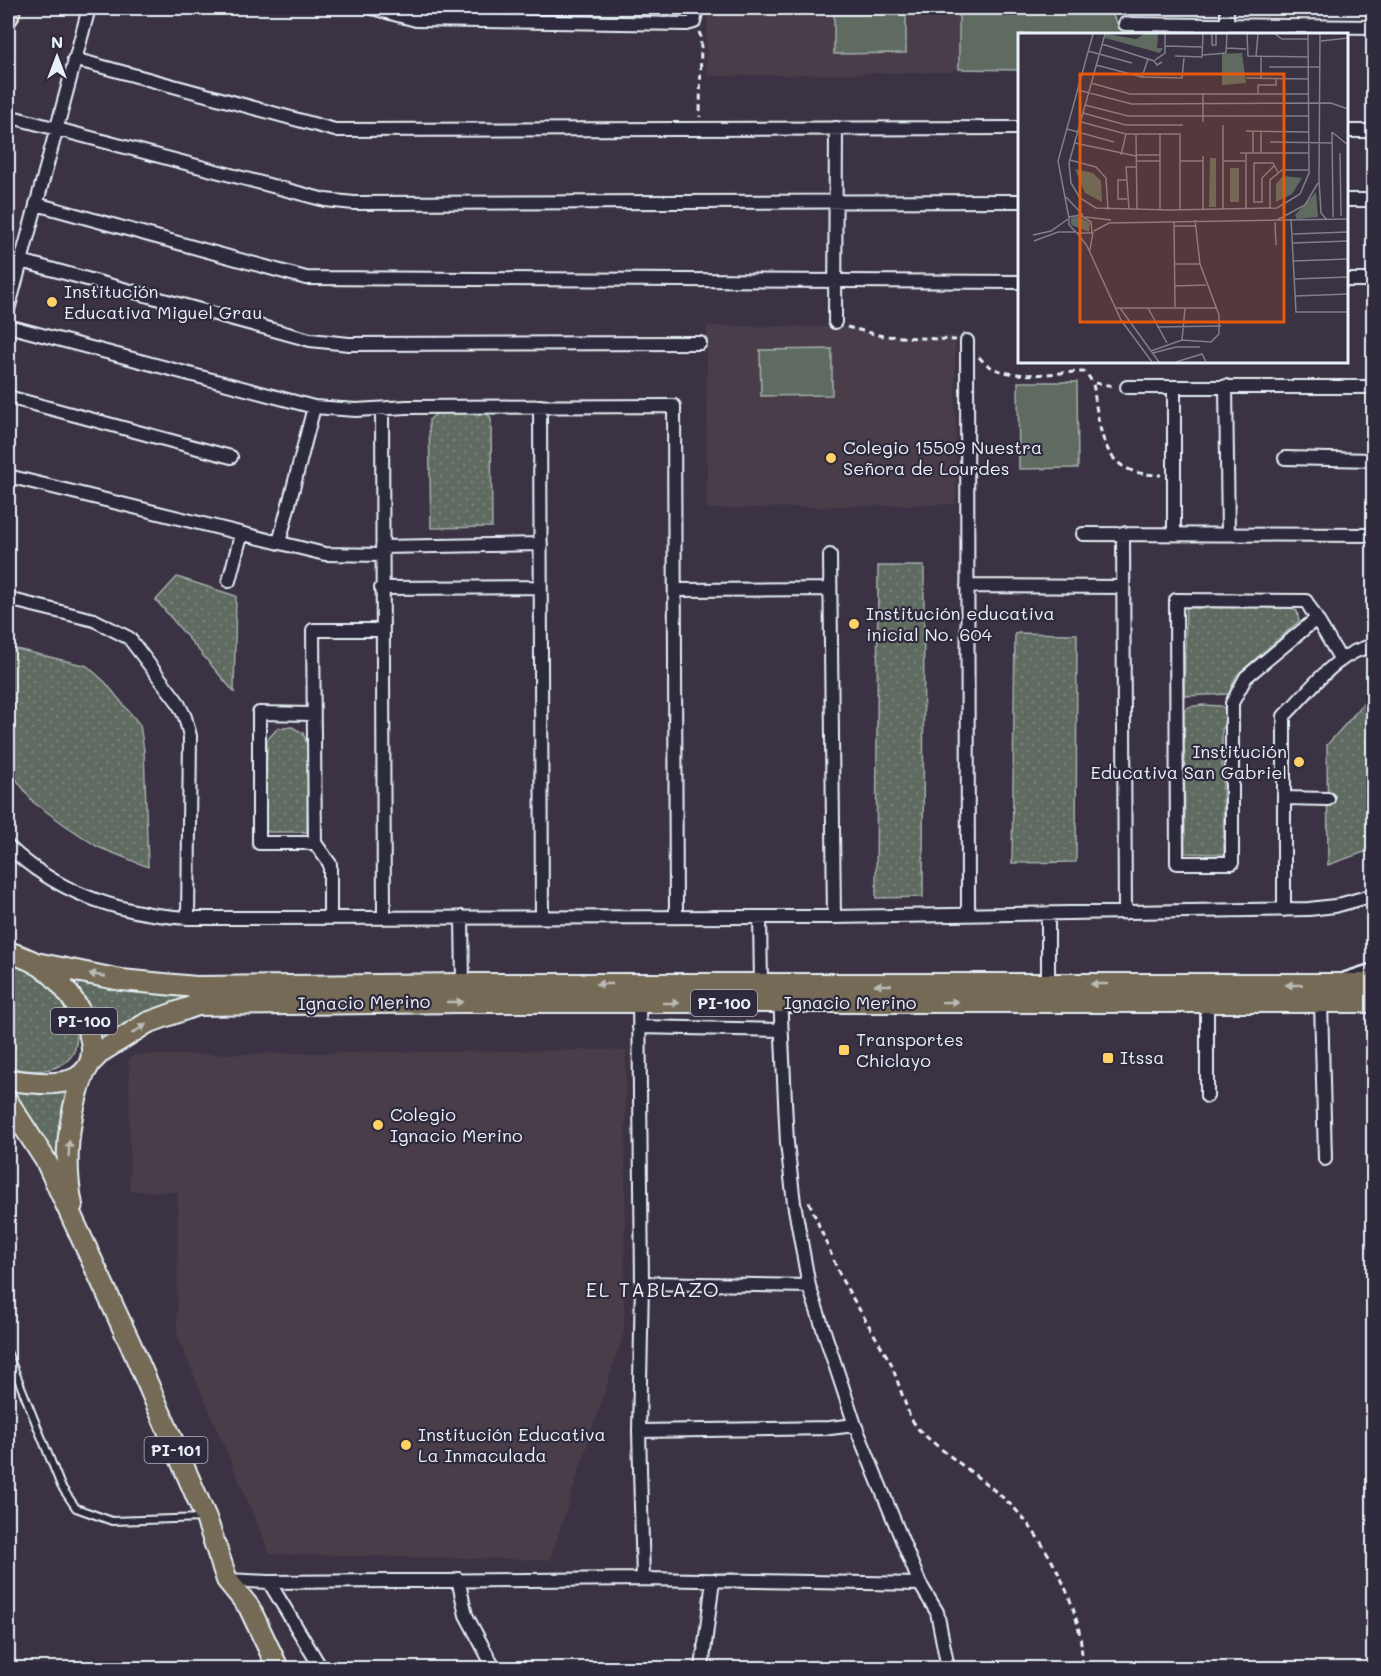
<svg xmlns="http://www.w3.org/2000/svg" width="1381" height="1676" font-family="Mali,sans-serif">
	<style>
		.built { fill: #493d4a }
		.green { fill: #5f6b61; stroke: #a4aeac; stroke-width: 1.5 }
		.park { fill: url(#park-dots); stroke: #a4aeac; stroke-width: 1.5 }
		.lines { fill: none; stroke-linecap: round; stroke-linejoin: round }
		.service-casing { stroke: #e8f1f8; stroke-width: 10 }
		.minor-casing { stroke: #e8f1f8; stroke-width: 16 }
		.secondary-casing { stroke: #e8f1f8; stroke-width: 21 }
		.primary-casing { stroke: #e8f1f8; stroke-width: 24 }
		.path { stroke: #e8f1f8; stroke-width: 3; stroke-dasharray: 6 4.5; stroke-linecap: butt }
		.service { stroke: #2f2a3d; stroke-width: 6 }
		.minor { stroke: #2f2a3d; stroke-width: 12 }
		.secondary { stroke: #2f2a3d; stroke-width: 16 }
		.primary { stroke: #746b55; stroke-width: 20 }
		.oneway { fill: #babbb7 }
		.poi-dot { fill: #ffd166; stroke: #2f2a3d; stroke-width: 2 }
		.labels { text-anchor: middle; stroke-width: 4.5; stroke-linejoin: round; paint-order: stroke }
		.shield { fill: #2f2a3d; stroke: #b0b5c0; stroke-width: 1.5 }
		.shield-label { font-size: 16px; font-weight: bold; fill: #e8f1f8 }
		.poi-label { font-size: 18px; fill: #e8f1f8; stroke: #2f2a3d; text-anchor: start }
		.street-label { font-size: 18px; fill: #e8f1f8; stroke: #2f2a3d }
		.neighbourhood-label { font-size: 20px; letter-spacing: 1.5px; fill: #e8f1f8; stroke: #2f2a3d }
		.inset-road { fill: none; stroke: #807f8b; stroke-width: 1.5 }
		.view { fill: #e8590c; fill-opacity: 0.15; stroke: #e8590c; stroke-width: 3 }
		.inset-edge { fill: none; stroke: #e8f1f8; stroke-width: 3 }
	</style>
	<defs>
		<pattern id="park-dots" width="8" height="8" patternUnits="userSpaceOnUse" patternTransform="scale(1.5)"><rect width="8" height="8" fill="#5f6b61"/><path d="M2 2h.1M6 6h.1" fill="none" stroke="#768178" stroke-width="1.8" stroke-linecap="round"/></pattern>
	</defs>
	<rect width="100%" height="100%" fill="#3b3343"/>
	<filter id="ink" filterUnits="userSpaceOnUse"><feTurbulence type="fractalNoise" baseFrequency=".0167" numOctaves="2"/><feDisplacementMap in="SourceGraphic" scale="12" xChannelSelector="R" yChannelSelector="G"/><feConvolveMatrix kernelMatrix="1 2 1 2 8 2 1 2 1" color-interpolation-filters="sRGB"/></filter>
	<g filter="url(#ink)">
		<path class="built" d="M707,8h252v61l-10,3 -242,4z
			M707,326l138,1 38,9h72l1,168 -249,5z
			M606,1050l20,1 -2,281 -74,228 -280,-6 -93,-219 1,-143 -48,-1 -1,-132 5,-4z"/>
		<path class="green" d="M834,8h72v45l-72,1z
			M959,8h149l16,26h-104l-1,36 -60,-1z
			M832,349v46l-71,1 -1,-46z
			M1018,382h59l1,86 -59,1z"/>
		<path class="park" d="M486,412l5,6 1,109 -61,1 -2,-108 8,-7z
			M878,566h46l-1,331 -47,1z
			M177,577l59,19 -2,96 -78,-92z
			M1289,607l8,4 2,10 -63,55 -7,18 -45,2 2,-88z
			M1015,633l62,1 -1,228 -64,1z
			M8,647l79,19 18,16 35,43 4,25 4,117 -50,-20 -33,-22 -32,-23 -25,-34z
			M1373,693v156l-45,16 -1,-120z
			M1202,705l19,1 6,4 -5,22 2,122 -39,-1 -1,-142 5,-4z
			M292,727l11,6 5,14 -1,85h-42l2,-92 11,-12z
			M8,962c80,25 102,129 0,105z
			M80,981l113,12v5l-92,45 -13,-40 -10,-16z
			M63,1086l7,5 -9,82 -53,-83z"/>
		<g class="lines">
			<defs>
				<path id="service" d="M8,1354l53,132 15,22 36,13 92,-3"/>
				<path id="minor" d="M372,8l44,12 271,4 7,-2 3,-14
					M1227,8v17
					M416,20l5,-12
					M1125,24l249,3
					M74,59l261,71 685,-2
					M8,116l317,84 29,3 666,-2
					M1346,131h28
					M1346,200h28
					M36,204l270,74 714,4
					M21,261l289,79 39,4 351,-1
					M1346,280h28
					M8,310l81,-302
					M835,322l1,-194
					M8,326l306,81 42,3 51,-3 267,-1 2,511
					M967,341l1,573
					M1226,386l2,148
					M1127,387h247
					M1174,387v147
					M8,397l223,60
					M540,406l2,511
					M382,409l2,508
					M1285,458l89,2
					M8,476l317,78 57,1
					M1123,533l2,380
					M1083,534l291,1
					M279,543l35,-136
					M382,547l159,-3
					M830,555l4,362
					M229,581l12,-46
					M967,586l156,1
					M381,588l159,-1
					M675,590l155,-1
					M8,599l86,21 35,18 48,63 8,16 5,19 -2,182
					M1316,619l-70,58 -14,26v160h-55l-1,-263 130,1 35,59
					M312,714l-53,-1v130h56
					M1284,798l44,1
					M8,846c49,47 112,68 180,72l646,-1 475,-8 26,-3 39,-11
					M1284,910v-194c25,-24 53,-66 90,-70
					M1048,914v70
					M330,916v-52l-15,-21 -2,-213h69
					M462,917l1,67
					M760,917l1,68
					M639,995l3,288 -3,148 4,148
					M780,996l7,147 7,60 15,83 46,139 65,159 17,28 11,56
					M1207,1002v94
					M1321,1002l4,157
					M639,1027l142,3
					M642,1283l167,3
					M639,1431l191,-3 25,-3
					M458,1579l8,36 28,53
					M227,1580l42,2 374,-3 277,5
					M269,1582l52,86
					M702,1668l11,-88"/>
				<path id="secondary" d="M1346,981l28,-9"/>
				<path id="primary" d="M8,16l2,-8
					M8,952c14,4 29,10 41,20 22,18 67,85 27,106 -18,9 -49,4 -68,2
					M36,963l85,17 75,7 267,-3h911
					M91,1062l11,-11 45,-28 50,-18 266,-3h911
					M8,1102l38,59 84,182 76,175 21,62 22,27 29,61
					M72,1205c-9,-45 -3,-92 13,-134"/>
			</defs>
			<use href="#service" class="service-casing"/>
			<use href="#minor" class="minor-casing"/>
			<use href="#secondary" class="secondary-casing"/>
			<use href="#primary" class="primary-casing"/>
			<path class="path" d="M699,32l2,5 -1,80
				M847,327l36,9 73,4
				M979,357c23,28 73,14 106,15 12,14 8,18 11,34 7,44 16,69 65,69
				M1095,383l19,3
				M809,1202l33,78 49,83 19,54 9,13c29,27 63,48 92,75 36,35 77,113 70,163"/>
			<use href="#service" class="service"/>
			<use href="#minor" class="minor"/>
			<use href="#secondary" class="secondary"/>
			<use href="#primary" class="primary"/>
		</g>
		<defs><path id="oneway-solid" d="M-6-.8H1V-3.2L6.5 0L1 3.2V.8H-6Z" transform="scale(1.5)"/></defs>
		<g class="oneway">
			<use href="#oneway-solid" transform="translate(97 975) rotate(-169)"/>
			<use href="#oneway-solid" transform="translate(604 984) rotate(-180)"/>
			<use href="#oneway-solid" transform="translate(1099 984) rotate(-180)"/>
			<use href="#oneway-solid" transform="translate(883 985) rotate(180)"/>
			<use href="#oneway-solid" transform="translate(1294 985) rotate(-180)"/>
			<use href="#oneway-solid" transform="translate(455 1002) rotate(-1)"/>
			<use href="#oneway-solid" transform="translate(950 1002) rotate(-1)"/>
			<use href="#oneway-solid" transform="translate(671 1003)"/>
			<use href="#oneway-solid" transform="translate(139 1029) rotate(-32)"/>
			<use href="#oneway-solid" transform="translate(69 1149) rotate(-88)"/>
		</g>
	</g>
	<g class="poi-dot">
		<circle cx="52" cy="302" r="6"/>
		<circle cx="831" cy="458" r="6"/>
		<circle cx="854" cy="624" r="6"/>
		<circle cx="1299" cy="762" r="6"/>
		<rect x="838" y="1044" width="12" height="12" rx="3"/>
		<rect x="1102" y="1052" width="12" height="12" rx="3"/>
		<circle cx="378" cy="1125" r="6"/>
		<circle cx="406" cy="1445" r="6"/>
	</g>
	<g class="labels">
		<g class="shield">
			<rect x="691" y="990" width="66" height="26" rx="4.5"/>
			<rect x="51" y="1008" width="66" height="26" rx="4.5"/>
			<rect x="144.5" y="1437" width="63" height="26" rx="4.5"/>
		</g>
		<g class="shield-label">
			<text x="724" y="1009">PI-100</text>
			<text x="84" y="1027">PI-100</text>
			<text x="176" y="1456">PI-101</text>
		</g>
		<g class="poi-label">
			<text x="64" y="298">Institución<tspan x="64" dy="21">Educativa Miguel Grau</tspan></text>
			<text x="843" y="454">Colegio 15509 Nuestra<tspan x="843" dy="21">Señora de Lourdes</tspan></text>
			<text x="866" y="620">Institución educativa<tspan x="866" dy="21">inicial No. 604</tspan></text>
			<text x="1287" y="758" text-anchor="end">Institución<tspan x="1287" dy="21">Educativa San Gabriel</tspan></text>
			<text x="856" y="1046">Transportes<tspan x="856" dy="21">Chiclayo</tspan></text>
			<text x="1120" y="1064">Itssa</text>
			<text x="390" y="1121">Colegio<tspan x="390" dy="21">Ignacio Merino</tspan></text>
			<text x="418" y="1441">Institución Educativa<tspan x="418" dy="21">La Inmaculada</tspan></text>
		</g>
		<g class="street-label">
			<text transform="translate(364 1003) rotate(-1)" y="6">Ignacio Merino</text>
			<text x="850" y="1009">Ignacio Merino</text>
		</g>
		<g class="neighbourhood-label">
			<text x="653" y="1297">EL TABLAZO</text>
		</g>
	</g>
	<g transform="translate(1018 33)">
		<rect width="330" height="330" fill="#3b3343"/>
		<path d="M224,20l4,30 -24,2v-31z" fill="#5f6b61"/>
		<path d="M88,1l30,5 8,-5h14l-1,14h6l-3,5 -55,-15zM192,125h6v49h-7zM212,135h9v34h-9zM57,136l18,4 8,8 1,21 -17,-9zM265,143l19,2 -10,16 -16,8v-18zM298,159l2,25 -21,2 -2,-4zM60,183l12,7 -1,9 -18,-7v-7z" fill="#5f6b61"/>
		<path class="inset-road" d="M87,1l-36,129 2,20 9,15 16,10 74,2 107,-2 23,-14 9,-21 -1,-139M194,1v11h4v-11M229,1l1,22 60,1M257,1l7,5h26M302,1l-1,146 2,33 6,7M303,8l27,-3M84,11l52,17 3,4 5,-3M147,13l38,1M209,15l19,1M70,18l44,12M185,22l23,-2 1,-19M157,23l27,1 1,-23M238,23l2,-22M243,23v22M137,27l10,-7v-19M78,32l46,12 40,1 2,-20M251,34h51M124,44l6,-18M228,45l63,1M73,50l39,11h179M60,57l54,14 199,-1 17,6M240,61v-9h18v-7M67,72l43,11h181M65,80l43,12h57M63,89l45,12h54v75M185,89v-29M205,92v84M49,96l47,13M228,98l63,1M235,98v22M243,98v22M314,99l1,85M314,99l16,13M142,101v76M118,102l1,75M252,109l62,1M57,110l61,13M222,120h69M322,120l1,63M228,121v55M103,122l5,-21M118,122h24M185,123v54M52,127l26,7 10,11 2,32M118,128h24M162,128h23M205,128h22M256,133l-12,12v24h-8v-39h19l5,9M108,147h-8v19h9M48,164l17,18M111,176l-3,-42h10M252,176v-29l12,-10h27M62,182l11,7 1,11h-15l-8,-8v-8zM67,184l26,3M51,185l-11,-57 35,-127M273,186l5,93h52M259,187l28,-15 13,-22M156,189l1,85M257,189l1,23M156,193h21M76,198l15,-8 239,-4M59,200l10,13 34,74 31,42M275,201l55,-2M15,202l18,-4 17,-12M16,208l24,-9h17M275,210l55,-2M72,217l3,-18M275,228l55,-2M157,231h25M276,246l54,-2M156,253l32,-1M277,263l53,-2M98,275h100M102,275l39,54M130,275l19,35M139,294l64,-1M164,307l3,-32M133,318l31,-11 29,2 8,-8v-19l-19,-51 -5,-44M135,320l23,-6h24M158,329l26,-8 4,8"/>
		<path class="view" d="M62,41h204v248h-204z"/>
		<rect width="330" height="330" class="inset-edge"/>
	</g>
	<rect width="1381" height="1676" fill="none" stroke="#2f2a3d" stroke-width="30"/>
	<rect x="15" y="15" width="1351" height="1646" fill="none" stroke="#e8f1f8" stroke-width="2" filter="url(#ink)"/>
	<g transform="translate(57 57)" stroke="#2f2a3d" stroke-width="4.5" paint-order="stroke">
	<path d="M0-4.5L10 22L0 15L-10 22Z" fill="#e8f1f8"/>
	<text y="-9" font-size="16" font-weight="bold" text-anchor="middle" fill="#e8f1f8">N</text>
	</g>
</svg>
